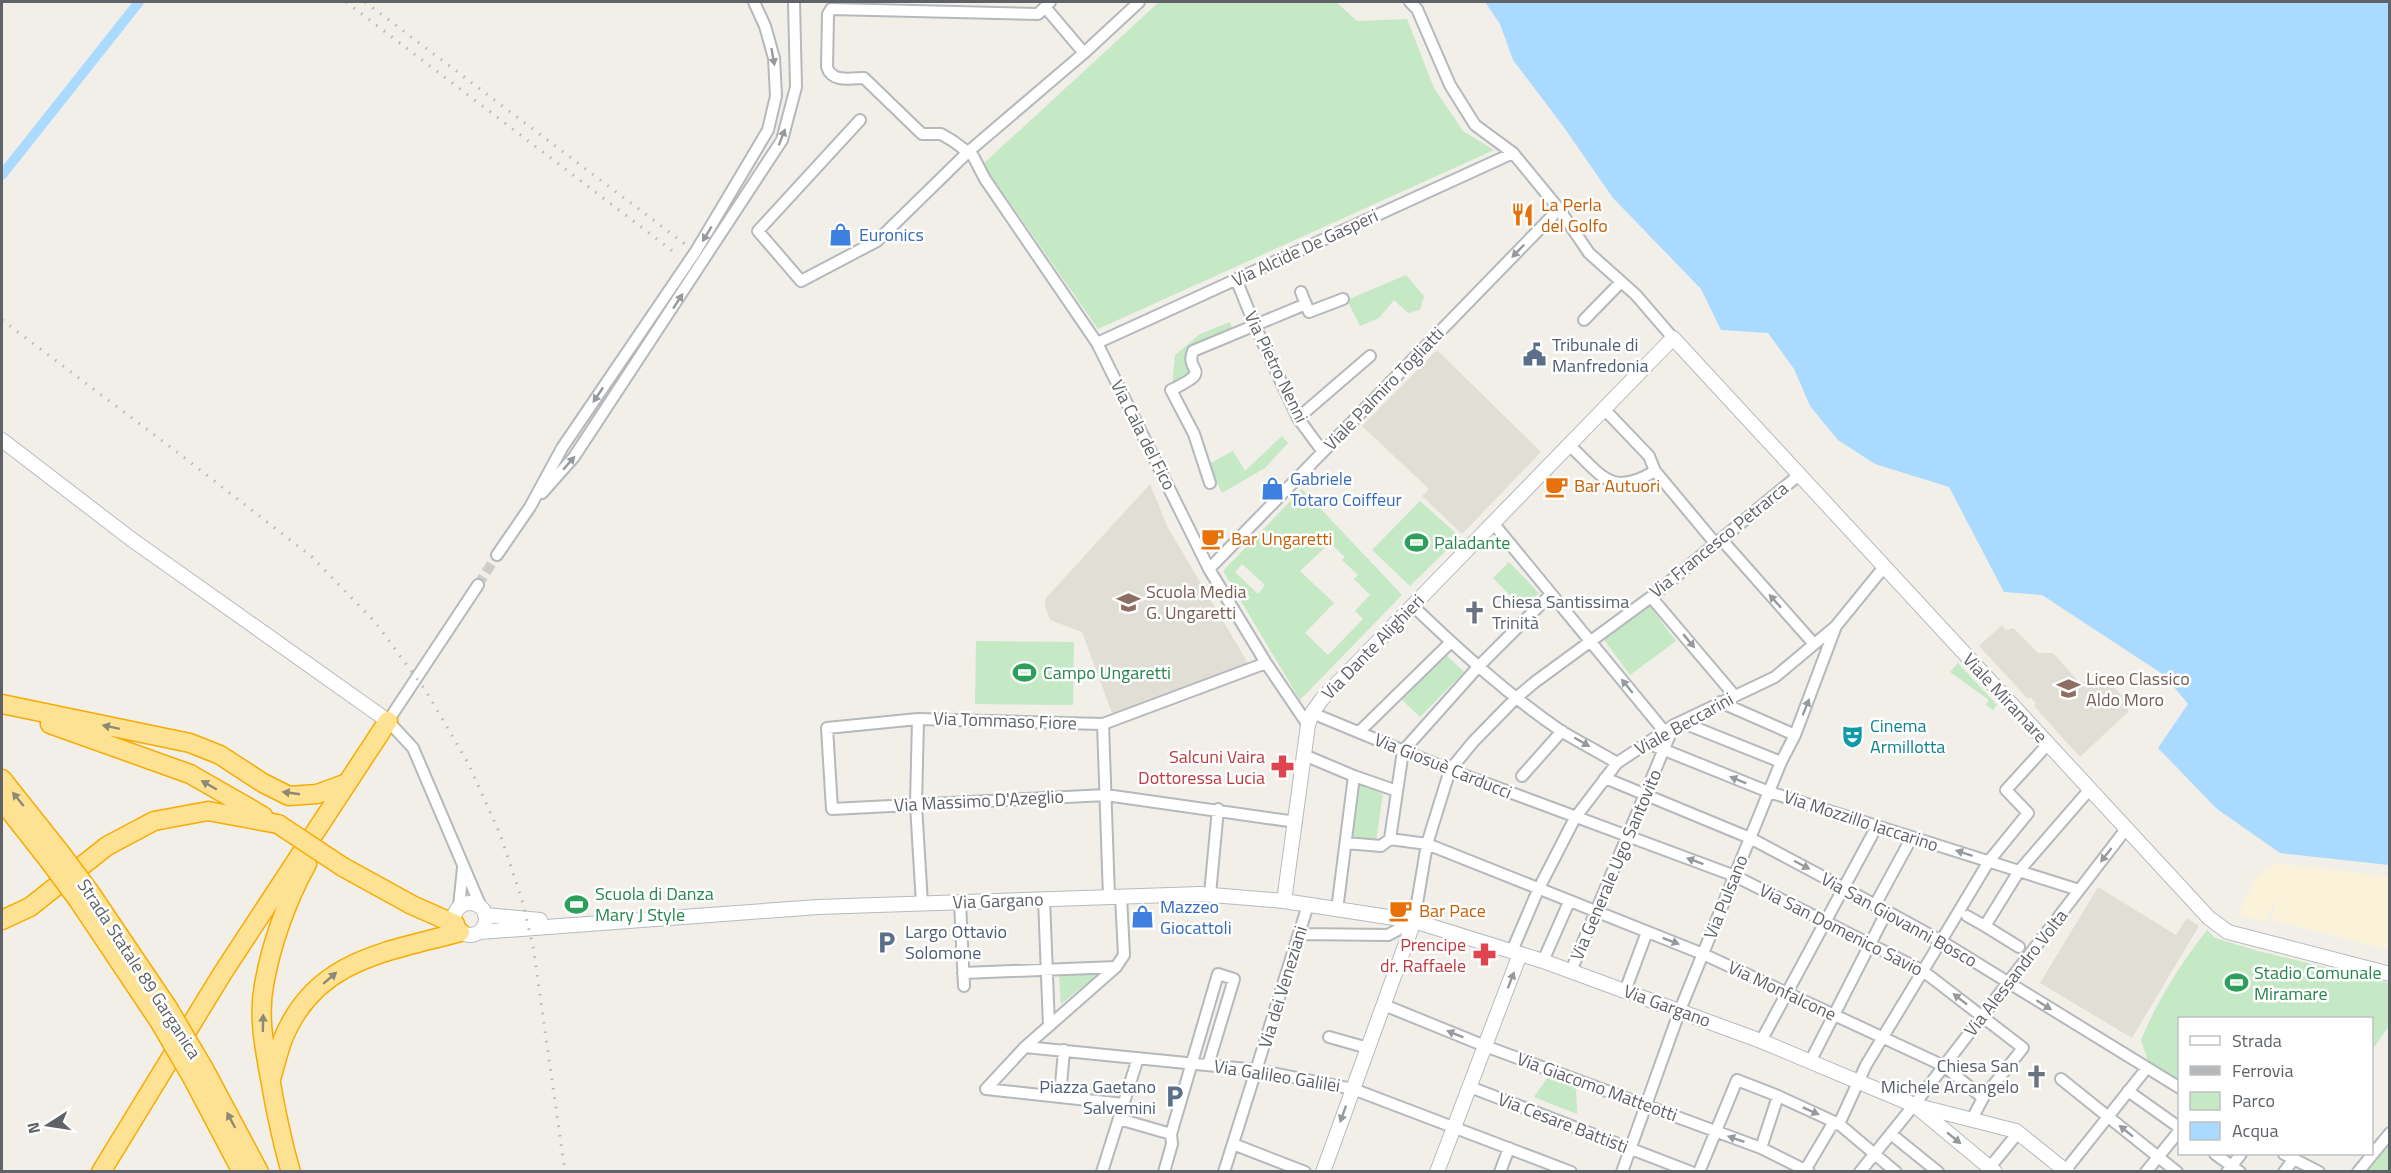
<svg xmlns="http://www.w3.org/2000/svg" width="2391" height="1173" font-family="'Titillium Web',sans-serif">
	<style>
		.education { fill: #e1ded6 }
		.green { fill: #c5e8c5; fill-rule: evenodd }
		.sand { fill: #fbf3d9 }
		.water { fill: #aadaff }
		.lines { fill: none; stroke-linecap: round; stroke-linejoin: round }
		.canal { stroke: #aadaff; stroke-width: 10 }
		.street-tunnel { stroke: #ccccc8; stroke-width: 10; stroke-dasharray: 10 5; stroke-linecap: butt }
		.street-casing { stroke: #b5b8bc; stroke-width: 14 }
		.secondary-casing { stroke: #b6babf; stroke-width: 16 }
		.highway-casing { stroke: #f9ab00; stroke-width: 21 }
		.street { stroke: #fff; stroke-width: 10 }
		.secondary { stroke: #fff; stroke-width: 14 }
		.highway { stroke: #fde293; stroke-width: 18 }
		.rail { stroke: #b6b7b8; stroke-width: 3; stroke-dasharray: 1.5 8; stroke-linecap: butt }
		.highway-bridge-casing { stroke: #f9ab00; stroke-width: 21; stroke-linecap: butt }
		.highway-bridge { stroke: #fde293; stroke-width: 18 }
		.oneway { fill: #979a9d }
		.oneway2 { fill: #8e8975 }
		.labels { text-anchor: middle; stroke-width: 5; stroke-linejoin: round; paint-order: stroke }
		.food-label { font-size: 18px; fill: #c56008; stroke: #fff; text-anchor: start }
		.shop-label { font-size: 18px; fill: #366cbe; stroke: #fff; text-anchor: start }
		.street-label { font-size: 18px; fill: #5f6368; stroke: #fff }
		.service-label { font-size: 18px; fill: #4e5e75; stroke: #fff; text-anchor: start }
		.leisure-label { font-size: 18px; fill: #27864d; stroke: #fff; text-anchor: start }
		.education-label { font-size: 18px; fill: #785e54; stroke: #fff; text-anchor: start }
		.worship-label { font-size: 18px; fill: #5b616d; stroke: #fff; text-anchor: start }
		.culture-label { font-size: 18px; fill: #0d838f; stroke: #fff; text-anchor: start }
		.health-label { font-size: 18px; fill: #be3a42; stroke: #fff; text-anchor: end }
	</style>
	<rect width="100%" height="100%" fill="#f1efe8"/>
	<path class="education" d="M1437,350l104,102 -79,82 -40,-38 7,-7 -67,-63z
		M1150,484l18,44 80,135 -136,50 -30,-81 -32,-12 -5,-14 1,-8z
		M2002,625l4,5 7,-2 25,25h15l26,29 29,-1 21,22 -1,9 -48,45 -46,-51 2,-3 -6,-6 -2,2 -49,-53z
		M2098,887l78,48 11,-17 12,8 -67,112 -92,-55z"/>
	<path class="green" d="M1159,2h177l21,19 50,-2 27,69 29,43 31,19 -396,179 -115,-165z
		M1406,275l18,21 -4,14 -12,3 -14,-13 -15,18 -19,8 -13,-26z
		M1230,322l3,9 -41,17 1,23 -21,15 3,-31 25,-21z
		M1282,436l6,7 -23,25 -43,25 -13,-29 24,-13 12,20z
		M1302,489l100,106 -102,105 -77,-129zM1330,543l15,14 -3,3 16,15 -4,4 16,16 -15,16 8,8 -35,36 -23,-22 29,-30 -34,-32zM1242,564l23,21 -7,9 -23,-22z
		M1420,501l40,36 -50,49 -38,-36z
		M1509,562l30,31 -16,16 -30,-31z
		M1650,606l26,35 -46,34 -26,-35z
		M976,641l98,1 -1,63 -98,-1z
		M1446,655l18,17 -44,45 -18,-17z
		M1958,663l39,42 -4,5 -7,-5 3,-5 -39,-28z
		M1359,784l24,10 -7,47 -24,-3z
		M2207,930l8,8 43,13 131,32v43l-17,24v-32h-192l-1,62 -31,-19 -7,-21c16,-39 40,-77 66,-110z
		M1098,974l-37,30 -2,-28z
		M1550,1074l26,10 1,30 -43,-17z
		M2389,1139v32h-25z"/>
	<path class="sand" d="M2276,863l113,14v73l-118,-30 5,-17 -3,-1 -6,20 -29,-7 19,-39z"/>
	<path class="water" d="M1485,2h904v863l-109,-12 -63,-44 -59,-61 30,-44 -24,-29 -122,-80 -38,-3 -55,-105 -74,-23 -37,-24 -28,-34 -16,-37 -26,-36 -47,-3 -20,-41 -88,-91 -50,-72 -50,-66 -13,-36z"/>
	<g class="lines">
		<path class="canal" d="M2,175l137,-173"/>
		<path class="street-tunnel" d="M478,585l19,-30"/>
		<defs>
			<path id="street" d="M1050,2l-5,5 39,46
				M1410,2l7,7 33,76 25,40 38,28 46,56 30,44 47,42 37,43
				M1045,7l-7,7 -207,-5 -3,5 -1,53c5,16 24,11 37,11l58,56h19l12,7 20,15 12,23 112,164 112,226 57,94 42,62
				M860,120l-102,111 43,50 76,-40 91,-89 116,-99 55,-51
				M1236,279l19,47 43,92 25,34
				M1301,292l8,20 34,-13
				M1584,320l37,-38
				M1097,343l416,-190
				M1604,409l45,47 6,15 60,72
				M1298,418l72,-62
				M1569,445c33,30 41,53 86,26
				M1210,483l-16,-49 -23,-44c45,-22 13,-16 22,-39l113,-47
				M542,493l32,-36 208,-317 14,-53 -2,-85
				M1493,523l171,208
				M1721,539l93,105
				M497,555l33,-48 32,-59 134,-197 72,-121 8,-34 -2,-38 -9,-32 -11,-24
				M1209,569l350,-360
				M478,585l-90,136 25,27 68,159
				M1651,597l83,98
				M1413,606c47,45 94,88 148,125 18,11 38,21 56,32
				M1720,702l75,33
				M1312,713l138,57 285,106 188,95 100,77 -40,50 -11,21
				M918,719l-91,9 5,81 274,-14 190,27
				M1681,722l100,40
				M1103,724l6,173
				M1359,732l92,-90
				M1647,743l122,49 310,98
				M1304,755l50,21 -17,134
				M1354,776l43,15
				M1522,776l40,-45
				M1605,778l145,60 94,50 97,53 239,147
				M1390,839l13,-88 75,-84 73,-73
				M1346,843l35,3 9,-7 37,5 276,110 241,112 39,32
				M1210,894l8,-85
				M1044,899l5,127
				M960,902l4,84
				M922,904l-6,-99 2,-86 185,5 163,-61
				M1875,905l37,-68
				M459,906l4,-38
				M1967,916l18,10
				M1299,934l89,1 26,-14 13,-77 23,-74 23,-28 43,-44 19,-16 116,-85 148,-122
				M2019,947l-34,-21 34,-55 71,-82
				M1512,951l26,-61 37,-72 42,-55 57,-38 101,-48 61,-51 48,-59
				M1543,961l26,-59
				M1571,971l103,-246
				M963,973l153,-6
				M1625,991l22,-59
				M1384,1005l101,41 276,102 48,24
				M1329,1037l39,11
				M1761,1041l116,-215
				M1025,1047l91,-80 8,-12 -3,-59
				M1811,1060l76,-149
				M2061,1079l116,93
				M1470,1087l221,85
				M986,1089l39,-42 232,23 96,19 218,83
				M986,1089l138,15
				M2128,1091l52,37
				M1060,1097l4,-47
				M1119,1119l52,15 47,-160 16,5 -26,86
				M1891,1134l47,38
				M1233,1144l72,28
				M1761,1148l17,-52
				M2215,1154l25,18
				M2284,1154l35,18
				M1102,1172l36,-114
				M1164,1172l8,-28 -1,-10
				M1224,1172l84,-267
				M1500,1172l9,-24
				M1622,1172l58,-162 101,-248 14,-27 41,-109
				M1699,1172l38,-92 41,16 61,28 57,48
				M1804,1172l28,-47 7,-1 27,-59 75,-124 48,-80 39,-48 -22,-23 42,-46
				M1860,1172l54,-67 212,-276
				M1986,1172l27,-33
				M2064,1172l82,-103
				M2146,1172l34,-42
				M2227,1172l14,-18
				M2284,1172l9,-12
				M2358,1172l32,-39"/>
			<path id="secondary" d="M2,440l129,99 257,182
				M1284,901l24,-176 4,-12 10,-14 351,-361 536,580 19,14 162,42
				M454 919a16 16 0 1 1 32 0a16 16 0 1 1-32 0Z
				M485,915l55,5
				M479,932l339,-25 382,-13 84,7 130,20 129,40 218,80 153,64 102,26 51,41
				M1918,1108l77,64
				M1323,1172l91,-251
				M1437,1172l83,-218"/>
			<path id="highway" d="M2,704l188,39 30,12 43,28 26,13 28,-2 30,-11
				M50,724l140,50 73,42
				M2,779l58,73
				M2,801l48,61
				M343,867l69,38 43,19
				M89,891l79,117
				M78,900l81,121
				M2,920l28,-13 77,-61 47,-25 54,-10 70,13
				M203,1067l56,105
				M193,1079l49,93
				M271,1079c4,-13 7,-27 12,-40 32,-80 104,-87 177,-107
				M101,1172l121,-198 166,-253
				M291,1172c-8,-26 -13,-51 -18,-77 -6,-36 -16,-73 -9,-110 7,-41 23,-85 43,-121"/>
		</defs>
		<use href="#street" class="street-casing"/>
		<use href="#secondary" class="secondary-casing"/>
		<use href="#highway" class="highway-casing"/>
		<use href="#street" class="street"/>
		<use href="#secondary" class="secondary"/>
		<use href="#highway" class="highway"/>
		<path class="rail" d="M346,2l332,253
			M365,2l320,242
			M2,320l175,132 135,105 63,65 51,69 42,72 32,71 22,66 11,46 32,226"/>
		<defs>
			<path id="highway-bridge" d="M278,824l65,43
				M60,852l29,39
				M50,862l28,38
				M168,1008l35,59
				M159,1021l34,58"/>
		</defs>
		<use href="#highway-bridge" class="highway-bridge-casing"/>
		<use href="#highway-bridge" class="highway-bridge"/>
	</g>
	<defs><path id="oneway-solid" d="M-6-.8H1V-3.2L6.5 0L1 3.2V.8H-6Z" transform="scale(1.5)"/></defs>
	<g class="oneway">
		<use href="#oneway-solid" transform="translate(773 57) rotate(80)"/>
		<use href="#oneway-solid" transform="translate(782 137) rotate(-69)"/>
		<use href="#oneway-solid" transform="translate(707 234) rotate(121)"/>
		<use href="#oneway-solid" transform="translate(1518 251) rotate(134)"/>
		<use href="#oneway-solid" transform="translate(678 301) rotate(-57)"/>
		<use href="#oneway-solid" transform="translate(598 395) rotate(124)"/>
		<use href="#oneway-solid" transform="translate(569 463) rotate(-49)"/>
		<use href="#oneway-solid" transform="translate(1775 601) rotate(-132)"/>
		<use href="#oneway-solid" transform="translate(1689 641) rotate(50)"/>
		<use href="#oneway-solid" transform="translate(1627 686) rotate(-129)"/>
		<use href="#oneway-solid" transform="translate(1806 707) rotate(-68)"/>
		<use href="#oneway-solid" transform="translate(1582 742) rotate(30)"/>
		<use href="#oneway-solid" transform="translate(1738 780) rotate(-158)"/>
		<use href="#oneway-solid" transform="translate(1964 853) rotate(-162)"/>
		<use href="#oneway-solid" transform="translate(2106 855) rotate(128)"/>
		<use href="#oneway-solid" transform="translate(1695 861) rotate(-160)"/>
		<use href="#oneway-solid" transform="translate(1802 865) rotate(28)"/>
		<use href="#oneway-solid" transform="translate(1671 941) rotate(21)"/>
		<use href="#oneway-solid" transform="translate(1511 980) rotate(-69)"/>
		<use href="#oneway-solid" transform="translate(1960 999) rotate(-142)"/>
		<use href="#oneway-solid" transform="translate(2044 1005) rotate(32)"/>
		<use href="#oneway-solid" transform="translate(1455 1034) rotate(-158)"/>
		<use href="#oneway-solid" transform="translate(1811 1111) rotate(24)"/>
		<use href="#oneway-solid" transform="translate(1343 1114) rotate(110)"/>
		<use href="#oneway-solid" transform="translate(2126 1131) rotate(-141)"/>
		<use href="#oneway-solid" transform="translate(1954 1138) rotate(39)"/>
		<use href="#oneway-solid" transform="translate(1736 1139) rotate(-161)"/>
	</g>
	<g class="oneway2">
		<use href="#oneway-solid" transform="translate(111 727) rotate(-168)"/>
		<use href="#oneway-solid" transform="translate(209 785) rotate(-150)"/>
		<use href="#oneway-solid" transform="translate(291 793) rotate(-172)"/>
		<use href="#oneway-solid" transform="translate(18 799) rotate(-129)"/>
		<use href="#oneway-solid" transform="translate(330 978) rotate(-41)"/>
		<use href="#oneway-solid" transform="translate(263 1023) rotate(-89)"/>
		<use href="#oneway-solid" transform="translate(231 1120) rotate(-118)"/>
	</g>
	<defs>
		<symbol id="restaurant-bare" viewBox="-9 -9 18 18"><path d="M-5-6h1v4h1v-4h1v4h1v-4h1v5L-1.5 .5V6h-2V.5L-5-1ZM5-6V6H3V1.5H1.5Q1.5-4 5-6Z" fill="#e8710a" stroke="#fff" stroke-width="2.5" paint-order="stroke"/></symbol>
		<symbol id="shop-bare" viewBox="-9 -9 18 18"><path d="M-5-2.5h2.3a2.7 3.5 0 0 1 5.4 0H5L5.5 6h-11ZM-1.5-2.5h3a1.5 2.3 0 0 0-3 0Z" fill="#3f7fe0" stroke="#fff" stroke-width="2.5" paint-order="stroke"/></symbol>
		<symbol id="civic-bare" viewBox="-9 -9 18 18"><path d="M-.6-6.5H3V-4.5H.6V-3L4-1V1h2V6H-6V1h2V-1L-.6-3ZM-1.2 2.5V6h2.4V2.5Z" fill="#5c6f8a" stroke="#fff" stroke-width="2.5" paint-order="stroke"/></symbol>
		<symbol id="cafe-bare" viewBox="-9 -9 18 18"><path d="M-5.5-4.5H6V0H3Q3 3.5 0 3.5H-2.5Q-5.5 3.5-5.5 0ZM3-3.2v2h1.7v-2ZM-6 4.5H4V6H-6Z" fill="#e8710a" stroke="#fff" stroke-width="2.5" paint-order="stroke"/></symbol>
		<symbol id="stadium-bare" viewBox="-9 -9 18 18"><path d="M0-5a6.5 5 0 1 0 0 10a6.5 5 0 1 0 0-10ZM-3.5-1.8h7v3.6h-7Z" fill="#2e9e5b" stroke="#fff" stroke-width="2.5" paint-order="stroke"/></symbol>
		<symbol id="school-bare" viewBox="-9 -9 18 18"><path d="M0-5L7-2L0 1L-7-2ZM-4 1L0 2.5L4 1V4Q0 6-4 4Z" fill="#8d6e63" stroke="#fff" stroke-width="2.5" paint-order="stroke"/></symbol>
		<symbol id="church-bare" viewBox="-9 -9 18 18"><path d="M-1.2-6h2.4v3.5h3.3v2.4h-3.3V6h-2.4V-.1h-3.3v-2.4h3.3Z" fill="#6b7280" stroke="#fff" stroke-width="2.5" paint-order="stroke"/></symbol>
		<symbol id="theatre-bare" viewBox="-9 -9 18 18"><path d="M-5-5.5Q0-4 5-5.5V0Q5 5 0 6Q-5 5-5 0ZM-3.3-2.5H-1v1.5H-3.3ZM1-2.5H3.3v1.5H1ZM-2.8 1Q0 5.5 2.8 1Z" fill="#0f9aa8" stroke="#fff" stroke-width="2.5" paint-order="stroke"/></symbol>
		<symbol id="pharmacy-bare" viewBox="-9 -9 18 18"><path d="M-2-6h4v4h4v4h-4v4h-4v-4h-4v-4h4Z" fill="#e0444e" stroke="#fff" stroke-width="2.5" paint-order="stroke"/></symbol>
		<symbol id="parking-bare" viewBox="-9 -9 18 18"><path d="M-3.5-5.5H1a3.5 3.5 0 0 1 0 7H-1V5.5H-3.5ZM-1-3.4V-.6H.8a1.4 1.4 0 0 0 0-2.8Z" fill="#5c6f8a" stroke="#fff" stroke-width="2.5" paint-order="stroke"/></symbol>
	</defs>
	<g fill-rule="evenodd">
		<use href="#restaurant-bare" x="1506" y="198" width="33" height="33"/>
		<use href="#shop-bare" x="824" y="218" width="33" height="33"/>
		<use href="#civic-bare" x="1518" y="338" width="33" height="33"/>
		<use href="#cafe-bare" x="1540" y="470" width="33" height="33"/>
		<use href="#shop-bare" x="1256" y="472" width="33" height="33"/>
		<use href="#cafe-bare" x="1196" y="522" width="33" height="33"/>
		<use href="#stadium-bare" x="1400" y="526" width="33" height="33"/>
		<use href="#school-bare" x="1112" y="586" width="33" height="33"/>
		<use href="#church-bare" x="1458" y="596" width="33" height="33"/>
		<use href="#stadium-bare" x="1008" y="656" width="33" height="33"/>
		<use href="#school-bare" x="2052" y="672" width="33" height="33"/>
		<use href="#theatre-bare" x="1836" y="720" width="33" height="33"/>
		<use href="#pharmacy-bare" x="1266" y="750" width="33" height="33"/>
		<use href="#stadium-bare" x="560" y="888" width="33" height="33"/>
		<use href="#cafe-bare" x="1384" y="894" width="33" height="33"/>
		<use href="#shop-bare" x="1126" y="900" width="33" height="33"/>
		<use href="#parking-bare" x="870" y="926" width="33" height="33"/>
		<use href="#pharmacy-bare" x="1468" y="938" width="33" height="33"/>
		<use href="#stadium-bare" x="2220" y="966" width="33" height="33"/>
		<use href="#church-bare" x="2020" y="1060" width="33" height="33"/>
		<use href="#parking-bare" x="1158" y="1080" width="33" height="33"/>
	</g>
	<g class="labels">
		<g class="food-label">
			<text x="1541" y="211">La Perla<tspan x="1541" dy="21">del Golfo</tspan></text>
			<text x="1574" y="492">Bar Autuori</text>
			<text x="1231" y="545">Bar Ungaretti</text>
			<text x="1419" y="917">Bar Pace</text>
		</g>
		<g class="shop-label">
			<text x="859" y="241">Euronics</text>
			<text x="1290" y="485">Gabriele<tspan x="1290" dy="21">Totaro Coiffeur</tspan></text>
			<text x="1160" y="913">Mazzeo<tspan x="1160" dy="21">Giocattoli</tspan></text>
		</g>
		<g class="street-label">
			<text transform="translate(1305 248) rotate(-25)" y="6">Via Alcide De Gasperi</text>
			<text transform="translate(1276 367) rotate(64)" y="6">Via Pietro Nenni</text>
			<text transform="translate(1384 389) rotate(-46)" y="6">Viale Palmiro Togliatti</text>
			<text transform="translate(1143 435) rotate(63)" y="6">Via Cala del Fico</text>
			<text transform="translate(1719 540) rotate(-39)" y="6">Via Francesco Petrarca</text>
			<text transform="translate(1373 647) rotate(-46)" y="6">Via Dante Alighieri</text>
			<text transform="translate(2005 698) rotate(47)" y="6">Viale Miramare</text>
			<text transform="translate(1005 721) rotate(2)" y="6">Via Tommaso Fiore</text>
			<text transform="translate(1684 724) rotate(-29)" y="6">Viale Beccarini</text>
			<text transform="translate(1443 766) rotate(22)" y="6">Via Giosuè Carducci</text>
			<text transform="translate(979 801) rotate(-3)" y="6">Via Massimo D'Azeglio</text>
			<text transform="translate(1861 821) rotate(18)" y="6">Via Mozzillo Iaccarino</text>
			<text transform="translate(1616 865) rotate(-67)" y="6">Via Generale Ugo Santovito</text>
			<text transform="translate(1726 897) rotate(-68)" y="6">Via Pulsano</text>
			<text transform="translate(998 901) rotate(-2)" y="6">Via Gargano</text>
			<text transform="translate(1899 920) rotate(29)" y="6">Via San Giovanni Bosco</text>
			<text transform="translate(1841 930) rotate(27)" y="6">Via San Domenico Savio</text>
			<text transform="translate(139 969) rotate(57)" y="6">Strada Statale 89 Garganica</text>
			<text transform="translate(2016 973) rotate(-52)" y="6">Via Alessandro Volta</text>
			<text transform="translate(1283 987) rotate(-73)" y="6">Via dei Veneziani</text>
			<text transform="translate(1782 991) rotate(25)" y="6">Via Monfalcone</text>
			<text transform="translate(1667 1006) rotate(20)" y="6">Via Gargano</text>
			<text transform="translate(1277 1076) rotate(9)" y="6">Via Galileo Galilei</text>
			<text transform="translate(1597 1087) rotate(20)" y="6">Via Giacomo Matteotti</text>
			<text transform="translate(1563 1123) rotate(21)" y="6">Via Cesare Battisti</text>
		</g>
		<g class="service-label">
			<text x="1552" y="351">Tribunale di<tspan x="1552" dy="21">Manfredonia</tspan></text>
			<text x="905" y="938">Largo Ottavio<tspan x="905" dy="21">Solomone</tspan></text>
			<text x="1156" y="1093" text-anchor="end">Piazza Gaetano<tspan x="1156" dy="21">Salvemini</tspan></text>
		</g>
		<g class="leisure-label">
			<text x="1434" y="549">Paladante</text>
			<text x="1043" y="679">Campo Ungaretti</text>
			<text x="595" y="900">Scuola di Danza<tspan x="595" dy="21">Mary J Style</tspan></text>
			<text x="2254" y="979">Stadio Comunale<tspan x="2254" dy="21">Miramare</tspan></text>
		</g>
		<g class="education-label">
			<text x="1146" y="598">Scuola Media<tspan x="1146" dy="21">G. Ungaretti</tspan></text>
			<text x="2086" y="685">Liceo Classico<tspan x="2086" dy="21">Aldo Moro</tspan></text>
		</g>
		<g class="worship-label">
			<text x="1492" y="608">Chiesa Santissima<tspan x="1492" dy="21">Trinità</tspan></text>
			<text x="2019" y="1072" text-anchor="end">Chiesa San<tspan x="2019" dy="21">Michele Arcangelo</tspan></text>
		</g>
		<g class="culture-label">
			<text x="1870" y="732">Cinema<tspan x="1870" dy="21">Armillotta</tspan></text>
		</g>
		<g class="health-label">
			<text x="1265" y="763">Salcuni Vaira<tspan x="1265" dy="21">Dottoressa Lucia</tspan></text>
			<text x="1466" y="951">Prencipe<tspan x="1466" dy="21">dr. Raffaele</tspan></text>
		</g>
	</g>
	<rect width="2391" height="1173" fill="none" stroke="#5f6368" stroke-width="6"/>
	<rect x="2178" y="1017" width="195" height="138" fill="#ffffff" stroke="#bfc1c3" stroke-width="1.5"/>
	<rect x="2190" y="1036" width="30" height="9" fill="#ffffff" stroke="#bfc1c3" stroke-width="1.5"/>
	<text x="2232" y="1047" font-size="18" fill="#5f6368">Strada</text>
	<rect x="2190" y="1066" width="30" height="9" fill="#b6b7b8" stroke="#bfc1c3" stroke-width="1.5"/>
	<text x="2232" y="1077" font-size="18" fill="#5f6368">Ferrovia</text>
	<rect x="2190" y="1092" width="30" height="18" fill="#c5e8c5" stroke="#bfc1c3" stroke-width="1.5"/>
	<text x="2232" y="1107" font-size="18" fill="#5f6368">Parco</text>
	<rect x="2190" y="1122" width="30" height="18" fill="#aadaff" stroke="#bfc1c3" stroke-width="1.5"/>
	<text x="2232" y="1137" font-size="18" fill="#5f6368">Acqua</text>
	<g transform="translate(48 1125) rotate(258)" stroke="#ffffff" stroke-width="4.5" paint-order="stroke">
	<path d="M0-4.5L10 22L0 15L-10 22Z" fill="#5f6368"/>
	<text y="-9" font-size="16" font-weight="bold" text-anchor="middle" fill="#5f6368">N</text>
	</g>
</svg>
